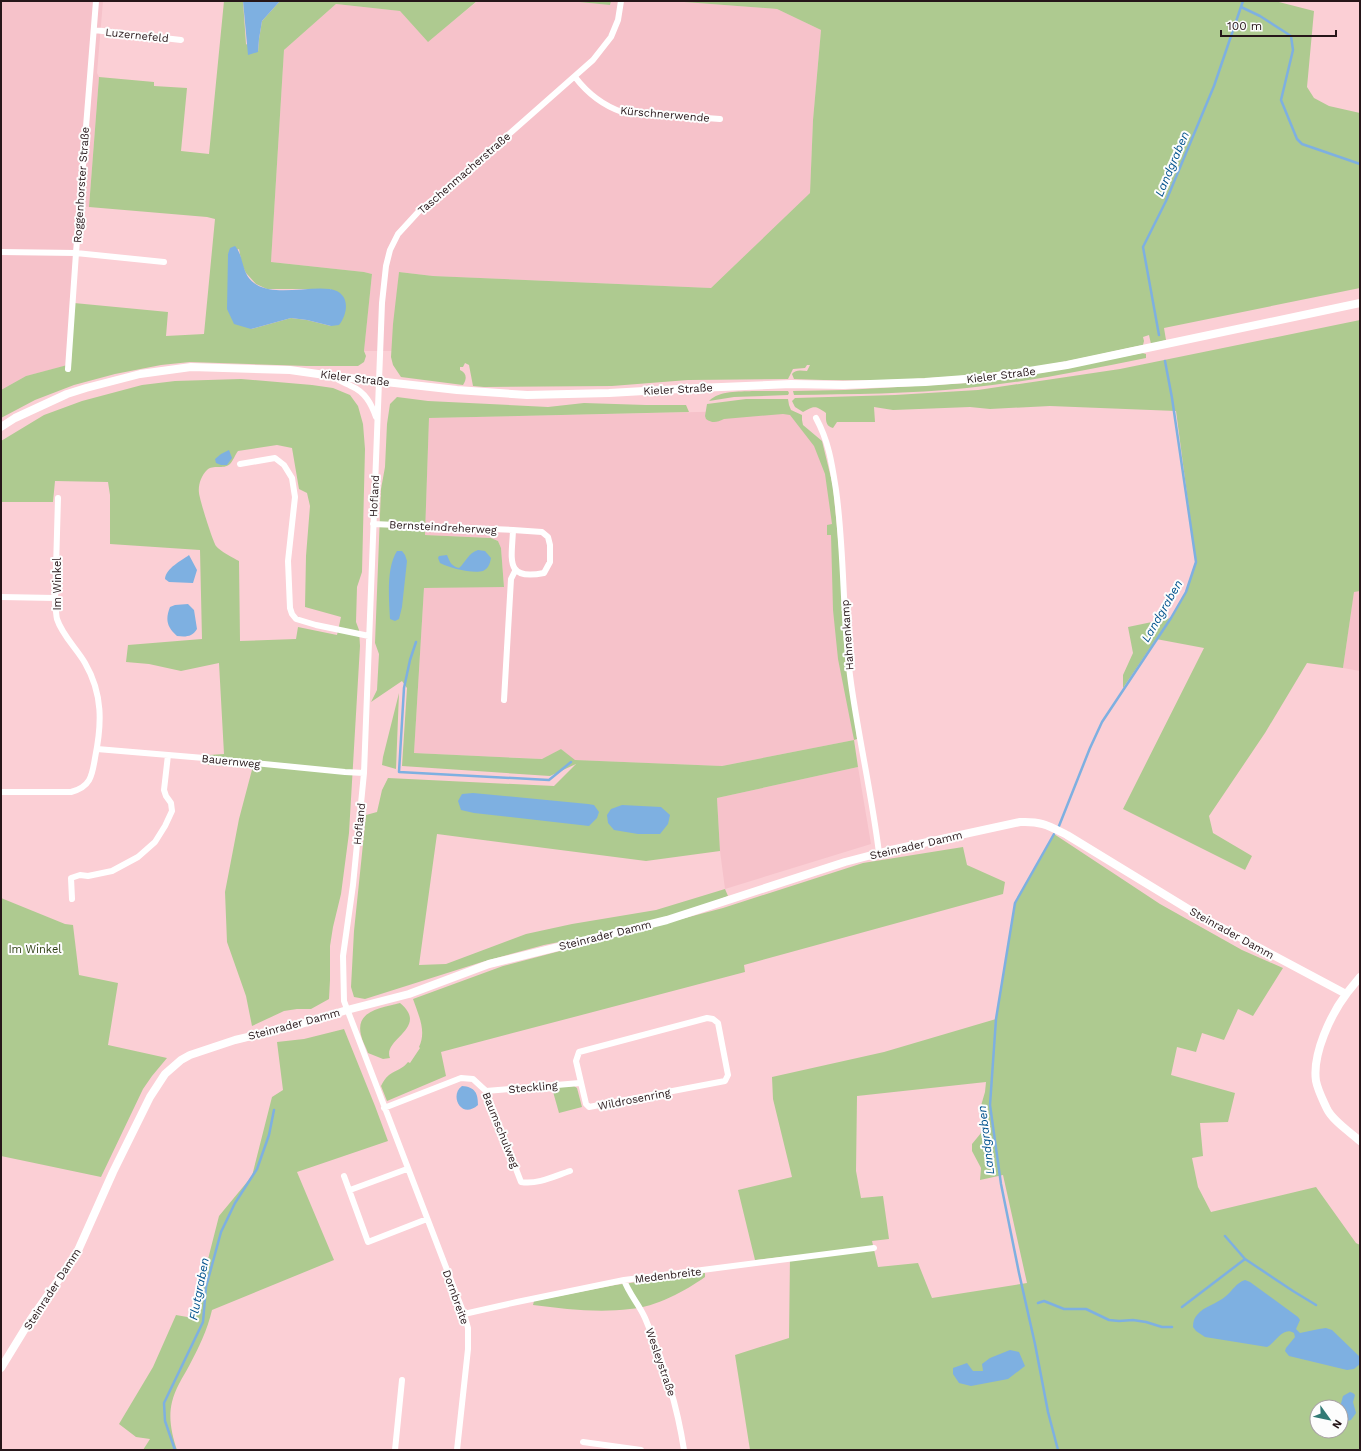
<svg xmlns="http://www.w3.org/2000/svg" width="1361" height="1451" font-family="'Work Sans',sans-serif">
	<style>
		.built { fill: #f6c2ca }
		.green { fill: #aeca90; fill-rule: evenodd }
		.water { fill: #7eb0e1 }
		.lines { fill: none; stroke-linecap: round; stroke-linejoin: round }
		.stream { stroke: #7eb0e1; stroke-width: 2.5 }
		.street { stroke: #fff; stroke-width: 6 }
		.secondary { stroke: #fff; stroke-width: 8 }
		.labels { text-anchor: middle; stroke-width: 4; stroke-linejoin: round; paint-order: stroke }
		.street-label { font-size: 11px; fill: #261619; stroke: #fdfdfd }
		.park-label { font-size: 11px; fill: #2e4014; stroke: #fdfdfd }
		.water-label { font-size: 12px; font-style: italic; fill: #00528d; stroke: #fdfdfd }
	</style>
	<rect width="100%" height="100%" fill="#fbcfd5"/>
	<path class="built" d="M1,1h102l-6,72 2,4 -10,130 -9,-1 -4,49 -4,109 -46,12 -25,14z
		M478,1h91l41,4 1,-4h60l106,8 44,21 -8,90 -3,73 -99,95 -278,-12 -34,-4 -6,79h-29l8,-77 -8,-2 -93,-10 13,-212 52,-46 64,7 28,30z
		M789,410l27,32 9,28 4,18 25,252 -132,26 -148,-6 -13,-11 -18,10 -129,-6 10,-165 80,-2 -3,-38 -3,-7 -7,-3 -66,-3 4,-117z
		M1354,591h6v80l-17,-3z
		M858,767l13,77 -146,45 -5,-38 -3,-53z"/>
	<path class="green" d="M224,1h19l3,43 12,8 1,-13 3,-18 18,-20h197l-49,41 -28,-31 -64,-7 -52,46 -13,212 93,10 8,2 -8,77 2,5 -2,6 -6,4h-51l-117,-4 -29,3 -46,9 -41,11 -39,15 -34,18v-28l25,-14 45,-12 3,-61 94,9 -2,24 38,-2 11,-115 -8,-2 -118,-10 10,-130 55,5v4l33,2 -6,63 28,3zM239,249l3,16 4,8 10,11 11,5h64v37l-24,-6 -16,-2 -40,11 -23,-60v-15z
		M569,1h42l-1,4z
		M671,1h604l39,10 -7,76 7,11 15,8 31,7v175l-196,40 2,12 -15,4 -2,-9 -6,2 1,4 -1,4c-43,9 -87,20 -131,25 -72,10 -146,12 -218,9l-2,-5c4,-5 10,-3 15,-3l3,-6h-3l-2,3 -12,1 -5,10 -100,1 -76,6 -128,1 -11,-1 -4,-21 -4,-2 -2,4h-3v3c7,3 7,9 3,15l-62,-8 -8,-12 -2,-8 2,-33 6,-52 34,4 278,12 99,-95 3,-73 8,-90 -44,-21z
		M1360,320v271l-6,1 -11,76 -36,-5 -42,70 -56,83 4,17 39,23 -7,14 -122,-61 81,-161 -48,-9 -33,49v-13l10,-22 -5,-26 43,-9 15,-26 10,-30 -20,-151 -126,-5 -60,3 -20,-2 -77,3 -19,-3 1,15h-38l-4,6c-8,-2 -7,-8 -7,-15 -11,-8 -12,-7 -23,-1l-8,-5 -3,-6 3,-3 100,-3 83,-5 142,-21z
		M1142,353l4,1v4c-59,12 -119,24 -179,30 -57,6 -115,6 -173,7l-1,-4 52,-1 123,-7 78,-11z
		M241,379l71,6 21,3 17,7 8,11 5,18 2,25 -3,123 -5,15 -1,35 3,8 1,16 -11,187 -8,61 -8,33 -3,19v34l-1,19 -18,10h-14l-13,2 -32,15 -6,-30 -19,-54 -2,-50 14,-73 14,-53 -45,-1 1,-10 15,-1 -5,-91 -38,8 -32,-7 -23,-2 2,-17 74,-6 -2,-89 -90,-6v-49l-2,-13 -53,-1 -2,21h-52v-61l43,-26 38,-14 60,-16 33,-4zM277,445l15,3 7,41 8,4 3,13 -4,50 -1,51 36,10 -4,18 -39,-8 -2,12 -56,2 -1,-80c-6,-3 -19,-10 -23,-15 -4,-7 -16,-45 -17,-53 -1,-8 2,-17 8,-23 6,-6 16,0 23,-6 3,-3 5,-9 8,-13z
		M752,391h36l1,2 -1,2 -54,2 -25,4c11,-11 30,-9 43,-10z
		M397,397l31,4 120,6 36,-4 62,2h40l3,7 -260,6 -4,117 66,3 7,3 3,7 3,39 -80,1 -10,165 128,6 19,-10 14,11 147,6 132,-26 -16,-81 -5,-49 -2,-75h-4v-10l5,-1 -7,-50 -11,-28 -24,-31 -7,-1 -59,5c-7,3 -11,5 -18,0l-1,-3 2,-12 39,-5h42l1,6 2,5 11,5v5l1,5 19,16 11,45 24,253 -3,1 4,27 -141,31 3,53 -74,10 -209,-27 -18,131 27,-1 80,-30 46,-10 84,-14 69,-21 3,7 -39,15 -84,22 -61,12 -62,17 -117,37 -11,-2 -3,-10 3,-56 12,-116 11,-3 5,-22 6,-12 166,8 22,-22 -26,12 -148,-10 5,-78 -5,-7 -31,21 6,-12 2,-36 -4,-11 6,-154 4,-22 2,-43 3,-20z
		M399,693l-3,76 -14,-4 1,-8z
		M1054,834l106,70 82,46 41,18 -30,48 -15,-7 -14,31 -22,-7 -6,19 -19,-5 -6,28 64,18 -7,29 -28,1 3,33 -11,2 6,29 13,25 105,-25 40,56 4,2v205h-610l-15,-95 54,-17 1,-82 -35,4 -17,-70 54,-13 -19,-78 -1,-22 112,-25 112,-33 19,-116zM986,1082l-1,10 -5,17 1,24 -9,11v7l9,17 -1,12 23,-5 24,108 -95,15 -14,-35 -40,4 -6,-26 17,-2 -6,-43 -22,2 -5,-27 1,-75zM1317,1407h24v24h-24z
		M963,847l4,18 38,17 -2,12 -259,71 1,7 -304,80 5,24 -59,25 -6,-15c2,-4 4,-8 8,-11 7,-5 14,-6 19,-13l2,1 10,-15 -1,-1c8,-16 -1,-33 -6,-48l90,-33 220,-58 140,-45z
		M1,898l64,26 8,1 6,50 39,8 -10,62 59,13 -15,18 -9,13 -42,88 -100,-21z
		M400,1003c30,25 -18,36 -10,55l-7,1 -15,-6c-2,-6 -6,-12 -7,-18 -6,-25 21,-27 39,-32z
		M344,1029l31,77 13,35 -91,31 37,88 -122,50c-5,21 -13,37 -23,56 -6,11 -14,23 -17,36 -4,16 0,33 5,48h-34l7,-11 -14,-2 -17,-13 34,-57 23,-52 17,3 26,-102 33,-40 20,-79 11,-7 -6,-48 27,-3z
		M574,1086l3,2 5,19 -23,6 -7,-25z
		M705,1273v4c-20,14 -49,30 -75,32 -32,4 -65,0 -97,-4l1,-4 81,-16z"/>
	<path class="water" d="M243,1h37l-18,20 -3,18 -1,13 -10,3z
		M235,246c10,11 5,29 22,39 20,11 51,1 73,4 20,3 19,23 9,36l-8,1 -24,-6 -16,-2 -40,11 -17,-5 -7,-15 1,-55 2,-6z
		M229,450l3,8 -5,7h-6l-5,-2 -1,-4 6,-5z
		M478,550l7,1 6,7c-1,5 -2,10 -8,13 -10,3 -34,-3 -43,-8l-2,-5 1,-2 8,-1c3,7 4,11 12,13 7,-6 9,-15 19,-18z
		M397,551h5l3,4 2,6 -5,46 -3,12 -4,2 -5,-2c-1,-20 -4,-51 7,-68z
		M189,555l8,15 -4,13 -24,-1 -4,-3c1,-11 16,-18 24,-24z
		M188,604l6,6 3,19c-5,8 -11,8 -20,7 -10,-9 -12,-16 -7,-29l5,-2z
		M473,793l115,11 6,1 5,7 -2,6 -8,8 -115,-13 -13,-3 -3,-9 4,-7z
		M622,805l39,2 9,8 -2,9 -8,10h-22l-24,-4 -6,-7 -1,-8 4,-6z
		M462,1086c13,1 16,7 16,19 -17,15 -29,-10 -16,-19z
		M1245,1280l5,2 48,35 2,3 -4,9 4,4 19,-4 7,-1 6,2 28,27v7l-6,5 -7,1 -58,-14 -4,-5 1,-3 9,-11 -1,-4c-11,-7 -18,9 -27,14l-62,-10 -9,-6 -3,-4c0,-5 1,-9 4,-12 7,-9 20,-11 29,-19 7,-6 10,-13 19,-16z
		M1010,1350l9,2 6,14 -17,13 -37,7 -12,-3 -6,-9v-6l14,-5 6,8h10l-1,-7 8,-6z
		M1350,1392l3,1 2,2 -2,7 3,11 -5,7 -4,1 -6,-3v-11h-1l3,-11z"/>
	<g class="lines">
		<path class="stream" d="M1241,7l19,9 31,20 2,14 -12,50 16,39 5,5 58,20
			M1159,335l-16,-88 23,-46 48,-115 29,-85
			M416,642l-6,18 -6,28 -5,84 150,8 22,-18
			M1059,826l31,-78 12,-26 69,-104 15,-26 10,-30 -24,-164 -7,-37
			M1054,834l-39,69 -19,116 -6,86 11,79 18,89 16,71 13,68 10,38
			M1225,1236l20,23 48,32 23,14
			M1038,1303l6,-2 20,8h22l23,11 10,1 14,-1 13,2 16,5h10
			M1182,1307l63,-48
			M175,1450l-10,-29 -1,-18 39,-81 3,-35 15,-55 14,-29 22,-34 12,-34 5,-25"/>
		<path class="street" d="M94,30l87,10
			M575,77c13,17 27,28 47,35l98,7
			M1,252l75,1 88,9
			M68,369l8,-116 20,-252
			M334,377c5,4 11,6 17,9 14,6 20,17 25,31
			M816,418c13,24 16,46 20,72 9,64 6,129 15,193 8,57 21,113 28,170
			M240,464l35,-6 9,7 8,13 3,19 -7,64 2,47 2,6 4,5 20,6 53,11
			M373,524l140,6c-1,29 -9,51 31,43l6,-11v-17l-2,-8 -6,-5 -29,-2
			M1,597l54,1
			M504,700l7,-121 4,-8
			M97,749l107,9 141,14 19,1
			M1,792h70c19,-5 21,-15 24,-34 7,-34 8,-64 -10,-95 -8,-14 -23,-28 -28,-44 -1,-4 -1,-10 -2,-15l3,-106
			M72,899l-1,-21 9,-3 8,1 24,-5 26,-14 17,-15 10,-16 7,-15 -1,-8 -5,-7 -2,-6 4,-35
			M707,1018l6,1 5,4 10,52 -3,6 -136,26 -3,-3 -10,-43 3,-9z
			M486,1091l94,-8
			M384,1108l77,-30 12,1 13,12 35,91c16,3 34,-6 49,-11
			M344,1176l24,66 59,-23
			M350,1190l57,-21
			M624,1280c5,14 15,24 21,38 18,42 32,86 39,132
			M464,1314l53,-12 107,-22 250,-32
			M583,1442l58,8
			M395,1450l7,-70
			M457,1450l11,-101v-21l-4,-14 -12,-31 -108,-282 -1,-45 10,-71 11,-112 18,-470 4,-37 4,-16 8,-16 22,-24 45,-37 128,-113 18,-23 7,-17 3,-19"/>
		<path class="secondary" d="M1,427l14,-9 52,-24 19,-6 54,-14 51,-7 99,3 42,6 125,14 70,5 82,-2 88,-5 94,-4 52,1 82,-3 67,-5 75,-12 293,-62
			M1360,977c-4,5 -9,11 -13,16 -16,21 -35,61 -31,88 2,10 7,19 11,28 6,12 23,23 33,32
			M1,1368l30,-49 45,-64 37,-83 37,-75 15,-23 16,-14 9,-5 45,-15 63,-15 49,-15 62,-16 80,-30 178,-44 178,-58 46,-12 129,-28c22,-1 29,4 47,13l131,80 148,79"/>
	</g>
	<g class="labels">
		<g class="street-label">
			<text transform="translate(137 35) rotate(6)" y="4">Luzernefeld</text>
			<text transform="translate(665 114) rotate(5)" y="4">Kürschnerwende</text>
			<text transform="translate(464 173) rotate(-41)" y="4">Taschenmacherstraße</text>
			<text transform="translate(81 185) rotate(-86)" y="4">Roggenhorster Straße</text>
			<text transform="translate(1001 375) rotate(-7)" y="4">Kieler Straße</text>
			<text transform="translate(355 378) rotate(7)" y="4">Kieler Straße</text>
			<text transform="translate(678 389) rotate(-3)" y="4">Kieler Straße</text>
			<text transform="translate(374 496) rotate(-87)" y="4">Hofland</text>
			<text transform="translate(443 527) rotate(3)" y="4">Bernsteindreherweg</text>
			<text transform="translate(57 584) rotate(-90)" y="4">Im Winkel</text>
			<text transform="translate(847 635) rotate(-94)" y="4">Hahnenkamp</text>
			<text transform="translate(231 761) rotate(6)" y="4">Bauernweg</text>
			<text transform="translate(359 824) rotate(-84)" y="4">Hofland</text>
			<text transform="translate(916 845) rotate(-13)" y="4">Steinrader Damm</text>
			<text transform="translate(1232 933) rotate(29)" y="4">Steinrader Damm</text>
			<text transform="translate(605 935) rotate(-14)" y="4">Steinrader Damm</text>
			<text transform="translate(294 1024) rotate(-15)" y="4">Steinrader Damm</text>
			<text transform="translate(533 1087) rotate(-5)" y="4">Steckling</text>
			<text transform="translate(634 1099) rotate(-11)" y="4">Wildrosenring</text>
			<text transform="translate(501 1130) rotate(68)" y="4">Baumschulweg</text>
			<text transform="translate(668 1275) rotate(-7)" y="4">Medenbreite</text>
			<text transform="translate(52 1289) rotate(-57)" y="4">Steinrader Damm</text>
			<text transform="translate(456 1297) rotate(70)" y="4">Dornbreite</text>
			<text transform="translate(661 1362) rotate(71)" y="4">Wesleystraße</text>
		</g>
		<g class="park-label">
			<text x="35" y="953">Im Winkel</text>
		</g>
		<g class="water-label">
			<text transform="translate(1172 164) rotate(-67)" y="4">Landgraben</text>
			<text transform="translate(1162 611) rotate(-60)" y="4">Landgraben</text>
			<text transform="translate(986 1140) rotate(-97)" y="4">Landgraben</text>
			<text transform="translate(199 1289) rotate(-79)" y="4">Flutgraben</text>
		</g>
	</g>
	<rect width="1361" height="1451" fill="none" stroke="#261619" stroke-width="4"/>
	<g transform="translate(1329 1419) rotate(123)"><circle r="19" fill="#fdfdfd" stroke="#a7a1a2"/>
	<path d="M0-3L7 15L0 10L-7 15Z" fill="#327a75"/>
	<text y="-6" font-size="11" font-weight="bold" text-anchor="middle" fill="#261619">N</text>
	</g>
	<path d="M1221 30v6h115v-6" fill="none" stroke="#261619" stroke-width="2"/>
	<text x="1227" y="30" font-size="12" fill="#261619" stroke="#fdfdfd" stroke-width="3" paint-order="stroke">100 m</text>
</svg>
